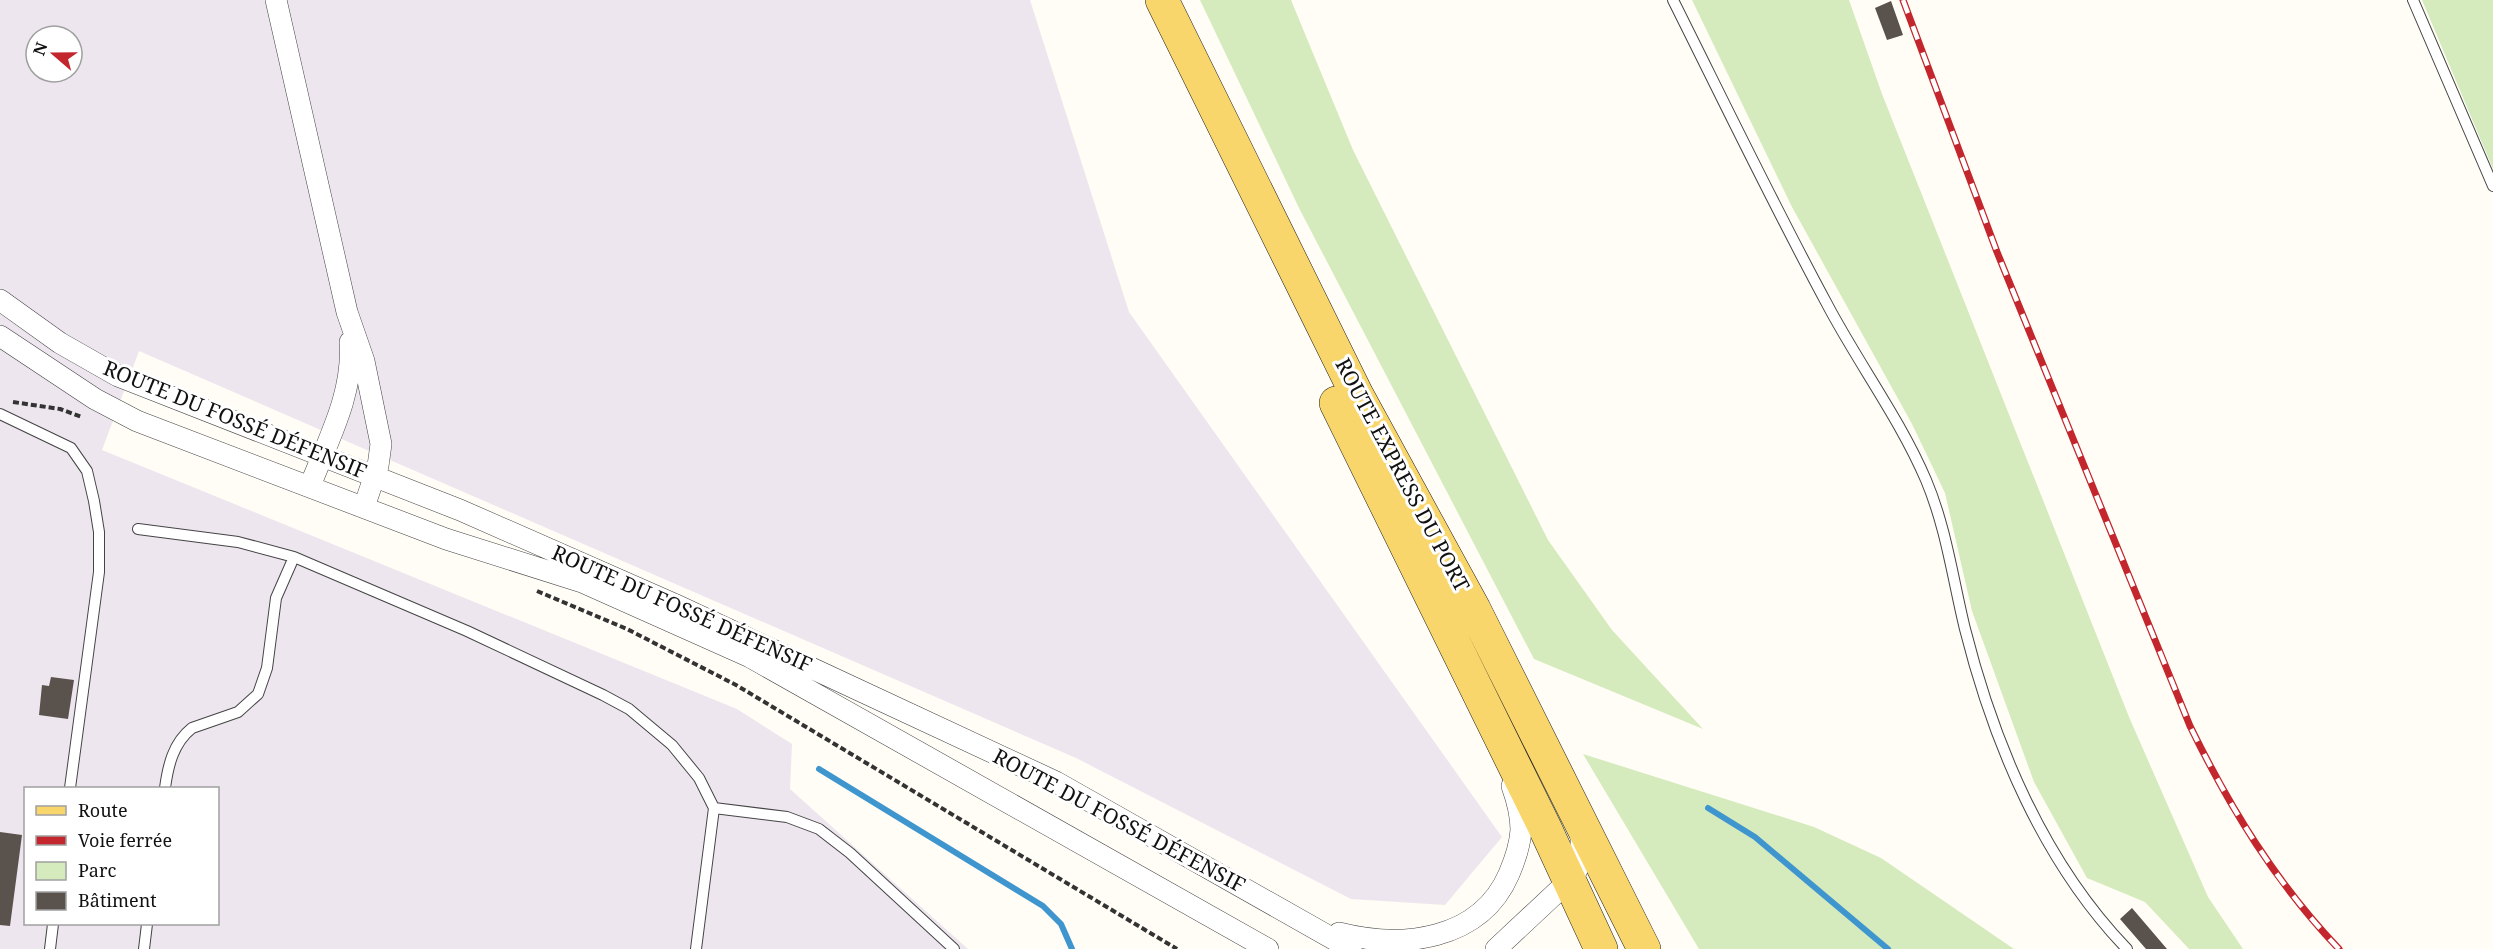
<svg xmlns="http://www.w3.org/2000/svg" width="2493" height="949" font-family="'Noto Serif',serif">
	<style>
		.industrial { fill: #eee6ef; fill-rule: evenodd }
		.green { fill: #d5ebbd }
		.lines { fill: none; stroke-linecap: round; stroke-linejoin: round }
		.stream { stroke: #3f96cf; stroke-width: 6 }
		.building { fill: #5a524d }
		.service-casing { stroke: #444; stroke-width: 12 }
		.minor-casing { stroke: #444; stroke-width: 22 }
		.primary-casing { stroke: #222; stroke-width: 34 }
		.path { stroke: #333; stroke-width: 4; stroke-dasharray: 6 3; stroke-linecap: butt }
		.service { stroke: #fff; stroke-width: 10 }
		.minor { stroke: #fff; stroke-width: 21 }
		.primary { stroke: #f9d66b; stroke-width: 33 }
		.rail-casing { stroke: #c4262e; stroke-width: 7 }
		.rail { stroke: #fff; stroke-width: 4.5; stroke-dasharray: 14; stroke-linecap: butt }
		.labels { text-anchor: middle; stroke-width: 6; stroke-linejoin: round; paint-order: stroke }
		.street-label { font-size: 21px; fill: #111; stroke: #fff }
	</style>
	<rect width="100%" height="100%" fill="#fffdf5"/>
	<path class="industrial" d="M0,0h1030l99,312 373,525 -57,68 -94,-6 -275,-141 -937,-407 -37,99 635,259 55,35 -2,45 178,160h-968zM36,36h36v36h-36zM26,788h192v136h-192z"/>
	<path class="green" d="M1200,0h91l62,150 195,390 64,90 91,99 -169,-70 -235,-451z
		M1692,0h157l33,94 247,623 79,180 35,52h-54l-44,-47 -58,-24 -53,-96 -62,-171 -27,-118 -33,-69 -120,-217z
		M2422,0h71v169z
		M1583,754l231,73 67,31 133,91h-315z"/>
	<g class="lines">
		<path class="stream" d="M819,769l224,137 18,18 11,25
			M1708,808l47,29 133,112"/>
	</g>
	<path class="building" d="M1891,1l12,34 -16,5 -12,-32z
		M51,677l23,3 -6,39 -29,-4 3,-30 7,1z
		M0,832l22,3 -12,91 -10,-1z
		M2132,908l35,41h-21l-26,-30z"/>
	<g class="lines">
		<defs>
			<path id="service" d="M1673,0c51,102 100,204 154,304 31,59 73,115 99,176 20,47 27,100 39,149 29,115 79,234 162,320
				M2413,0l80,186
				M0,414l71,34 16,23 7,30 5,31v40l-29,216
				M138,529l100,13 56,15 173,74 136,64 26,14 43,36 27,33 15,30
				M165,788c3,-22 8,-45 27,-60l46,-16 20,-18 9,-26 9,-70 18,-41
				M50,949l3,-25
				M144,949l3,-25
				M696,949l18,-141 73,9 32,12 31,24 104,96"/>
			<path id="minor" d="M276,0l71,312 17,49 17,83 -3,22 -14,41
				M0,300l60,43 58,33 342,134 214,94 382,178 295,167
				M0,336l95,63 42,22 309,118 136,43 168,75 518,292
				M310,486c18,-46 44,-93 40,-144
				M1339,933c63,16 141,8 170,-59 6,-14 11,-28 12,-44 0,-15 -4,-30 -9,-44
				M1496,949l78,-73 7,-15v-29"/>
			<path id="primary" d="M1162,0l195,395 117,214 170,340
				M1336,403l209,425 56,121"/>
		</defs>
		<use href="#service" class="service-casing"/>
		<use href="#minor" class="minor-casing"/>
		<use href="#primary" class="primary-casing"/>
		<path class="path" d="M13,402l47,7 22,8
			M537,591l90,38 109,56 441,264"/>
		<use href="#service" class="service"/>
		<use href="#minor" class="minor"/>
		<use href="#primary" class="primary"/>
		<defs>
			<path id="rail" d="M1903,0l94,252 193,474c40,82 86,157 149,223"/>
		</defs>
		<use href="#rail" class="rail-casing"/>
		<use href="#rail" class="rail"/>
	</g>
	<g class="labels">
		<g class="street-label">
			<text transform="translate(235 420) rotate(22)" y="7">ROUTE DU FOSSÉ DÉFENSIF</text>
			<text transform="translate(1402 475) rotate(62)" y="7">ROUTE EXPRESS DU PORT</text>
			<text transform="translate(682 609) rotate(24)" y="7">ROUTE DU FOSSÉ DÉFENSIF</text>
			<text transform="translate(1119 821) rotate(28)" y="7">ROUTE DU FOSSÉ DÉFENSIF</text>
		</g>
	</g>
	<rect x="24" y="787" width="195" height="138" fill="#ffffff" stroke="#a0a0a0" stroke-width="1.5"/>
	<rect x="36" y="806" width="30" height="9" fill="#f9d66b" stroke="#a0a0a0" stroke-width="1.5"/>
	<text x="78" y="817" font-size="18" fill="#111111">Route</text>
	<rect x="36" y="836" width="30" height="9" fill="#c4262e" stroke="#a0a0a0" stroke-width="1.5"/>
	<text x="78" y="847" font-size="18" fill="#111111">Voie ferrée</text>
	<rect x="36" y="862" width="30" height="18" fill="#d5ebbd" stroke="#a0a0a0" stroke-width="1.5"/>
	<text x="78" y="877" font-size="18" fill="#111111">Parc</text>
	<rect x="36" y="892" width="30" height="18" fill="#5a524d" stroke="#a0a0a0" stroke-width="1.5"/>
	<text x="78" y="907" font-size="18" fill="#111111">Bâtiment</text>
	<g transform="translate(54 54) rotate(290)"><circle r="28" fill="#ffffff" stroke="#a0a0a0" stroke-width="1.5"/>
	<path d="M0-4.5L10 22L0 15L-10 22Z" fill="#c4262e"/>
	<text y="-9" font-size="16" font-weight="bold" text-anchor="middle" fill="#111111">N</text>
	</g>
</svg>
